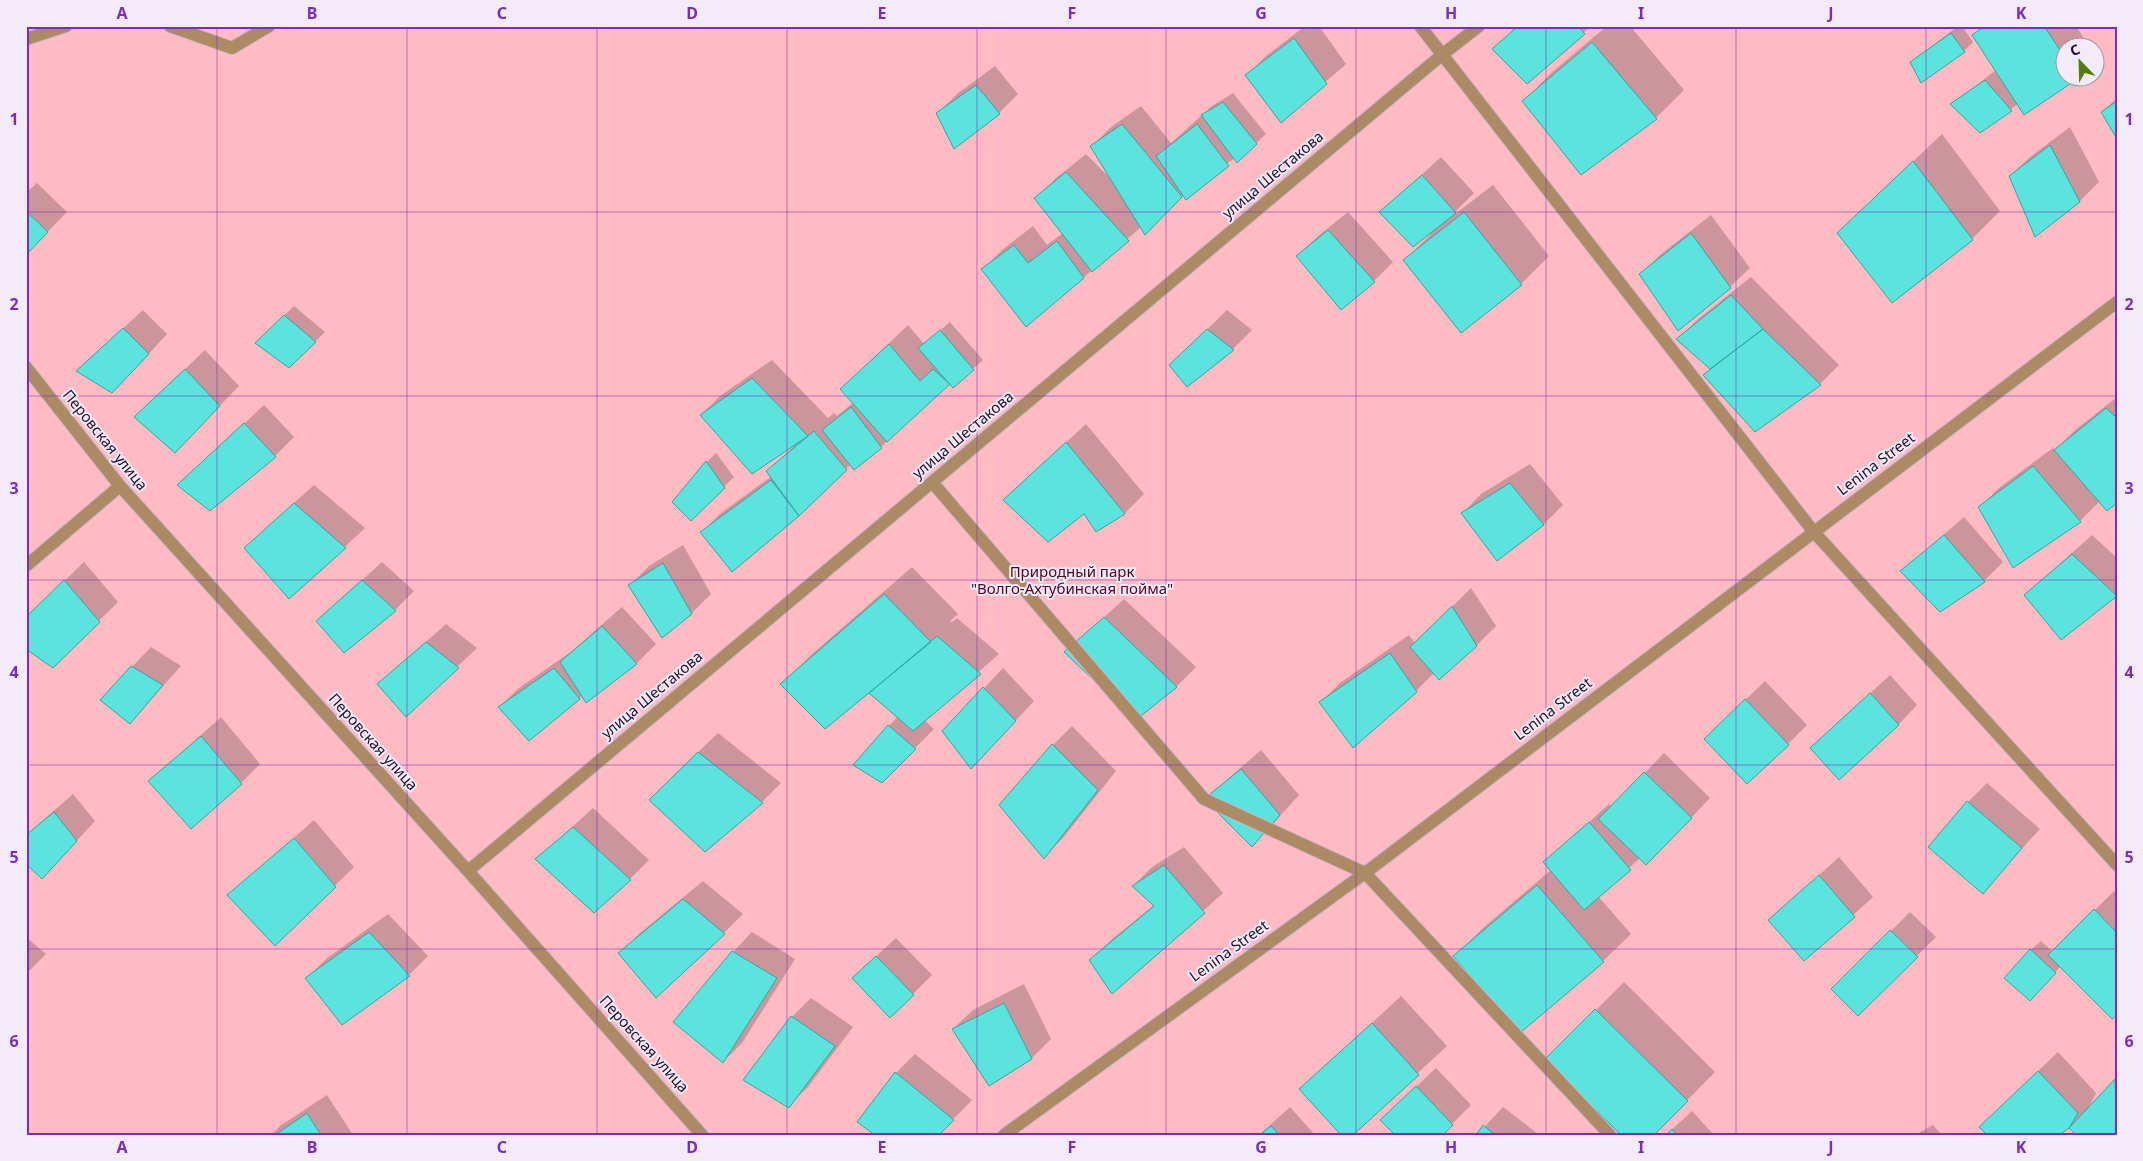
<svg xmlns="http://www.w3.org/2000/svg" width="2143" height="1161" font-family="'Noto Sans',sans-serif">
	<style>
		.green { fill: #ffbac2; fill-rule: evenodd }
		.shadow { fill: #0003 }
		.building { fill: #5ae4dd; stroke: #2fa7a2 }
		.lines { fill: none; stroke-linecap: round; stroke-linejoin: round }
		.minor-casing { stroke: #c5b6d1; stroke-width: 14 }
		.tertiary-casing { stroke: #c5b6d1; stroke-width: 14 }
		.minor { stroke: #ac8b64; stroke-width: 12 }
		.tertiary { stroke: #ac8b64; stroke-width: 12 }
		.grid { fill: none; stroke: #7b2cbf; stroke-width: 1; stroke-opacity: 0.55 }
		.labels { text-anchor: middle; stroke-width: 4; stroke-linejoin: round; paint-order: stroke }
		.street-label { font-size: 15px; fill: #1f1029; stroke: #f3ebf9 }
		.park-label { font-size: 15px; fill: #51041c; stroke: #f3ebf9 }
		.neatline { fill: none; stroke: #7b2cbf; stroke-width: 2 }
		.grid-label { font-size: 16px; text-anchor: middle; font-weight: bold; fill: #7b2cbf }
	</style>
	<rect width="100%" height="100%" fill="#eadbf6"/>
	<path class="green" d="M26,26h2091v1109h-2091zM2066,48h30v30h-30z"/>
	<path class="shadow" d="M1305,26h14l27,38 -65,57 -34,-46 19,-19z
		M1517,26h74l-64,56 -33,-33z
		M1607,26h23l54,64 -28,28 -75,55 -57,-72 27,-28z
		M1958,26h4l11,16 -9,9 -53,11z
		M1983,26h93l14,22h-24v30h11l-53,35 -6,-9 -38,27 -28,-27 44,-34 -22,-35z
		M995,66l23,28 -19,19h-61l19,-19z
		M1233,93l33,41 -29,27 -2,-3 -51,36 -39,39 -4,-6 -58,51 -100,-9 19,-19 31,-24 14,19 16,-12 -27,-35 19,-19 31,-25 27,27 -22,-34 20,-20 30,-21 30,37 41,-37z
		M2117,98v38l-15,-24z
		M2070,127l29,55 -19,19 -70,-25 20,-19z
		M1942,134l58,77 -28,28 -105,-34z
		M1441,157l33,36 -20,20 1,1 38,-29 56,71 -28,28 -116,-24 26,-26 -50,-22z
		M37,183l30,29 -41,42v-61z
		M1348,212l45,50 -19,19 -76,-25 19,-19z
		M1711,215l39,53 -20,19 -52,42 -37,-55 19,-19z
		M1751,277l88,88 -19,19 -115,-9 6,-7 -33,-29 19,-19z
		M294,306l31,26 -36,35 -32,-25z
		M143,310l24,24 -36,39 -34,-21z
		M1227,310l25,20 -19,19 -46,36 -16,-20z
		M950,322l33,38 -30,26 -3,-4 -69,65 -30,17 -52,51 -67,55 -30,-38 19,-19 51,-37 -4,-5 26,-25 -93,-31 19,-19 52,-36 56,58 6,-5 3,3 17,-14 7,-32 47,-45 16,19z
		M205,350l34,36 -45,46 -39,-34z
		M2117,397v105l-17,-1 -20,20 -67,45 -34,-58 20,-20 54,-40 2,2 19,-19z
		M264,405l30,32 -19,19 -77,10z
		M1086,424l58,70 -19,19 -40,-1 -61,-31z
		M716,453l18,24 -43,42 16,-57z
		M1530,464l33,41 -19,19 -47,35 -35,-45 19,-20z
		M314,485l51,43 -75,70 -25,-69z
		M1964,517l39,45 -19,19 -44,29 -38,-39z
		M2092,535l25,23v36l-56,44 -36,-43z
		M683,545l28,49 -19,19 -62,-28 19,-19z
		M84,562l34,40 -65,64 -27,-48z
		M382,562l32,29 -19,19 -50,41 -28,-30z
		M912,567l46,47 -8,7 2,1 5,-4 42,36 -75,66 10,9 -53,53 8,-56 9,-10 -21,-29 -95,-3 28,-28z
		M1471,588l25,38 -19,19 -43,28 -18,18 -95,11 19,-19 69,-48 6,9z
		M1124,599l72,68 -19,19 -41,32 -70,-66z
		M622,607l34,37 -19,19 -50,38 -4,-6 -4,3 -80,9 20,-19 53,-37z
		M446,624l31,24 -71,67 -27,-31z
		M151,647l30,19 -51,57 2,-56z
		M1003,668l31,33 -44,47 -46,-17z
		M1890,675l27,30 -19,20 -87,23z
		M1765,681l42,44 -19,19 -63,-24z
		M221,717l39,47 -19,19 -91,-2z
		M1072,726l44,45 -53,67 -19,19 9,-112z
		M718,733l63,50 -19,19 -57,48 -36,-70z
		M1261,750l38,45 -28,31 -66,-27z
		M1664,753l46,45 -45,47 -25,13 -42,38 33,38 -28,27 -148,-5 28,-28 68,-58 -6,-8 64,-58 3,3z
		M1987,783l53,46 -58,63 -14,-90z
		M73,794l22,27 -53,57 -16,-16v-27z
		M593,808l56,52 -19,19 -93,-20z
		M314,820l40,47 -79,77 -46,-49z
		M1184,847l39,46 -111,100 -22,-32 20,-20 44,-36 -21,-19 19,-19z
		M1839,857l34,40 -69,63 -34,-40z
		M703,881l40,33 -19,19 -104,20 19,-19z
		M2114,891l3,3v119l-56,-47 -22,24 -8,-40 10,-9 12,11z
		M1910,912l26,25 -78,77 -25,-25z
		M388,914l40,42 -19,19 -102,3 19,-19z
		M752,932l43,27 -53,84 -19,19 10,-110z
		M26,937l20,17 -20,20z
		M896,938l36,37 -19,19 -40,-35z
		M1624,982l91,90 -62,63 -106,-76z
		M1024,984l27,55 -19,19 -79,-29 20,-19z
		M1401,996l46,50 -96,89 -50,-46z
		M811,998l42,29 -45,60 -20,19 -43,-26 47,-63z
		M2058,1052l38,41 -8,16 29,-30v56h-39l-9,-9 -69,-18z
		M915,1054l57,46 -34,35 -42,-62z
		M1436,1068l35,37 -30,30 -40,-34z
		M327,1095l26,40h-82l9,-9z
		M1290,1107l25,28h-56z
		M1503,1107l35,27 -1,1h-60z
		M1692,1111l22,24h-48z
		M1933,1125l9,10h-27z"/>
	<path class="building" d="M1518,26h60l7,8 -58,50 -35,-35z
		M1985,26h59l22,33v19h13l-55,37 -52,-80z
		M1951,33l14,19 -44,31 -11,-21z
		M1294,38l33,46 -46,39 -36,-48z
		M1592,42l65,77 -76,56 -59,-74z
		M1985,80l27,31 -32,22 -30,-29z
		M976,85l24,29 -46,35 -18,-36z
		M2117,101v38l-16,-27z
		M1223,102l34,42 -20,19 -36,-48z
		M1122,124l60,73 -37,38 -55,-89z
		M1197,124l32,42 -43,34 -30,-44z
		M2050,145l30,57 -45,35 -26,-61z
		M1913,161l60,79 -81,63 -55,-70z
		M1066,172l63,69 -37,31 -58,-74z
		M1422,175l34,38 -43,34 -34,-35z
		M26,211l22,21 -22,23z
		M1464,212l58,73 -61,48 -58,-73z
		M1328,230l47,52 -34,28 -45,-54z
		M1691,233l40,55 -53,43 -39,-57z
		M1057,241l27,37 -58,49 -45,-58 33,-24 14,18z
		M1731,295l32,34 -53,40 -34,-30z
		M284,315l32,27 -27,26 -34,-25z
		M123,328l26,26 -37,39 -36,-22z
		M1207,329l27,21 -47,37 -18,-22z
		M1763,329l58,56 -66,47 -52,-57z
		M940,330l34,40 -21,18 -35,-40z
		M889,344l31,37 13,-12 17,15 -63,58 -47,-53z
		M185,369l35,37 -45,47 -41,-36z
		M752,378l56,58 -56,38 -52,-59z
		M851,407l31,41 -28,22 -32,-40z
		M2106,408l11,10v85l-10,8 -53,-61z
		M244,423l32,34 -66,54 -33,-26z
		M814,431l33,39 -48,46 -33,-45z
		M1066,442l59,72 -29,18 -12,-18 -36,28 -45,-42z
		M706,461l19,27 -34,33 -19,-19z
		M2033,466l48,56 -68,46 -35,-61z
		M771,480l28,36 -67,56 -32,-40z
		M1510,483l34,42 -47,36 -36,-48z
		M294,503l52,45 -57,51 -45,-51z
		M1944,535l41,47 -45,30 -40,-41z
		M2072,554l45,42 -56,44 -37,-45z
		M663,563l29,51 -30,24 -34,-53z
		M64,580l36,42 -47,46 -27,-19v-32z
		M362,580l34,31 -52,42 -28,-32z
		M884,594l47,48 -106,87 -45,-45z
		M1452,606l25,40 -38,34 -29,-33z
		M1104,617l73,70 -41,33 -72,-68z
		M602,626l35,38 -51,39 -26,-41z
		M937,636l44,38 -68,57 -44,-38z
		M426,642l33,26 -53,49 -29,-33z
		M1390,653l27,39 -64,56 -34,-46z
		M131,666l32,19 -33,39 -30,-24z
		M554,668l26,31 -51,42 -31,-34z
		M983,687l33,34 -45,48 -29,-38z
		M1870,693l29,32 -60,55 -29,-32z
		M1745,699l44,46 -42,39 -43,-45z
		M888,725l28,24 -34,34 -29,-18z
		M201,736l41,48 -51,45 -43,-48z
		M1052,744l46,46 -54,69 -45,-54z
		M698,752l65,51 -58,49 -56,-52z
		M1241,769l39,46 -28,32 -48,-48z
		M1644,772l48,46 -46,47 -48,-46z
		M1967,801l55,47 -39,46 -55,-47z
		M54,812l23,29 -35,38 -16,-15v-29z
		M1589,822l42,48 -47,40 -41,-48z
		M573,827l58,53 -37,33 -59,-54z
		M294,838l42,49 -61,59 -48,-51z
		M1164,865l41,48 -93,81 -23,-34 65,-54 -22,-20z
		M1819,875l36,42 -51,44 -36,-41z
		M1537,885l67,77 -84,71 -67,-77z
		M683,899l42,35 -69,64 -38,-45z
		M2094,909l23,24v82l-5,4 -64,-64z
		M1890,930l28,27 -60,59 -27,-27z
		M369,932l41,44 -68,49 -37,-47z
		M2030,949l26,24 -26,28 -26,-23z
		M732,951l45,27 -54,85 -50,-41z
		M876,956l38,39 -24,23 -38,-40z
		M1004,1003l28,56 -43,27 -37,-57z
		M1595,1009l93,92 -34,34h-33l-76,-76z
		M791,1016l44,30 -46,62 -46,-28z
		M1372,1023l47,52 -66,60h-12l-42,-46z
		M2038,1071l40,42 -9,15 -9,7h-73l-8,-8z
		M895,1072l59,48 -15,15h-64l-18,-13z
		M2115,1079l2,56h-41l-7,-7z
		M1416,1086l37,39 -10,10h-48l-15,-15z
		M307,1113l14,22h-46z
		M1483,1125l12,10h-19z
		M1271,1126l8,9h-19z
		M1672,1129l5,6h-11z"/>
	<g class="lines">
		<defs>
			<path id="minor" d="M170,26l62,22 37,-22
				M1420,26l393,505 304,334
				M26,39l40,-13
				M26,367l94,119 348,385 234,264
				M932,482l272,317 161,74 245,262
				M26,566l94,-80
				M468,871l975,-817 36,-28"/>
			<path id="tertiary" d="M1004,1135l361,-262 752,-571"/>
		</defs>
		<use href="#minor" class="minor-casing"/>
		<use href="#tertiary" class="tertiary-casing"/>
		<use href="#minor" class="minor"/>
		<use href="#tertiary" class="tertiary"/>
	</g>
	<path class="grid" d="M217,26v1109M407,26v1109M597,26v1109M787,26v1109M977,26v1109M1166,26v1109M1356,26v1109M1546,26v1109M1736,26v1109M1926,26v1109M26,212h2091M26,396h2091M26,580h2091M26,765h2091M26,949h2091"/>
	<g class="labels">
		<g class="street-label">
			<text transform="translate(1273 175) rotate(-40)" y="5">улица Шестакова</text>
			<text transform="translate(963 435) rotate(-40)" y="5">улица Шестакова</text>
			<text transform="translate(105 440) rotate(51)" y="5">Перовская улица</text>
			<text transform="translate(1876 464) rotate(-37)" y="5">Lenina Street</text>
			<text transform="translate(652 695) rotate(-40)" y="5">улица Шестакова</text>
			<text transform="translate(1553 709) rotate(-37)" y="5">Lenina Street</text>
			<text transform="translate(373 742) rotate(48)" y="5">Перовская улица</text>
			<text transform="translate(1229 951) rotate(-36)" y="5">Lenina Street</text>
			<text transform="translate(644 1044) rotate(48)" y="5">Перовская улица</text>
		</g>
		<g class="park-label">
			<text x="1072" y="577">Природный парк<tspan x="1072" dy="17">"Волго-Ахтубинская пойма"</tspan></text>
		</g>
	</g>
	<rect width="2143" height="1161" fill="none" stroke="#f3ebf9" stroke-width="55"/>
	<g transform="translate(2080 62) rotate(337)"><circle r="24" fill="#f3ebf9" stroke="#9e93a6"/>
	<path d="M0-4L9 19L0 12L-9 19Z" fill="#527f09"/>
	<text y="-8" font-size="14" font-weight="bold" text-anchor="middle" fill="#1f1029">С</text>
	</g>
	<rect x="28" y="28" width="2088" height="1106" class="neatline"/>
	<g class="grid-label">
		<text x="122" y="19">A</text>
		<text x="312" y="19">B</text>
		<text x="502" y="19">C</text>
		<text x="692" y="19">D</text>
		<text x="882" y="19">E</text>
		<text x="1072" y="19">F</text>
		<text x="1261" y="19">G</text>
		<text x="1451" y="19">H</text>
		<text x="1641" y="19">I</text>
		<text x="1831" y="19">J</text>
		<text x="2021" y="19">K</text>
		<text x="14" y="125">1</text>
		<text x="2129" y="125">1</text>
		<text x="14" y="310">2</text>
		<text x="2129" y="310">2</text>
		<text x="14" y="494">3</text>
		<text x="2129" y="494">3</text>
		<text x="14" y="678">4</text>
		<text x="2129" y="678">4</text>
		<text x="14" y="863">5</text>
		<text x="2129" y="863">5</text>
		<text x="14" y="1047">6</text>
		<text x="2129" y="1047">6</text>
		<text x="122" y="1153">A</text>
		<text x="312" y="1153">B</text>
		<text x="502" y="1153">C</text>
		<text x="692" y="1153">D</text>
		<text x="882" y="1153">E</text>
		<text x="1072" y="1153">F</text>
		<text x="1261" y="1153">G</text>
		<text x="1451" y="1153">H</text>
		<text x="1641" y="1153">I</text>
		<text x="1831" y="1153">J</text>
		<text x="2021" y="1153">K</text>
	</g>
</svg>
